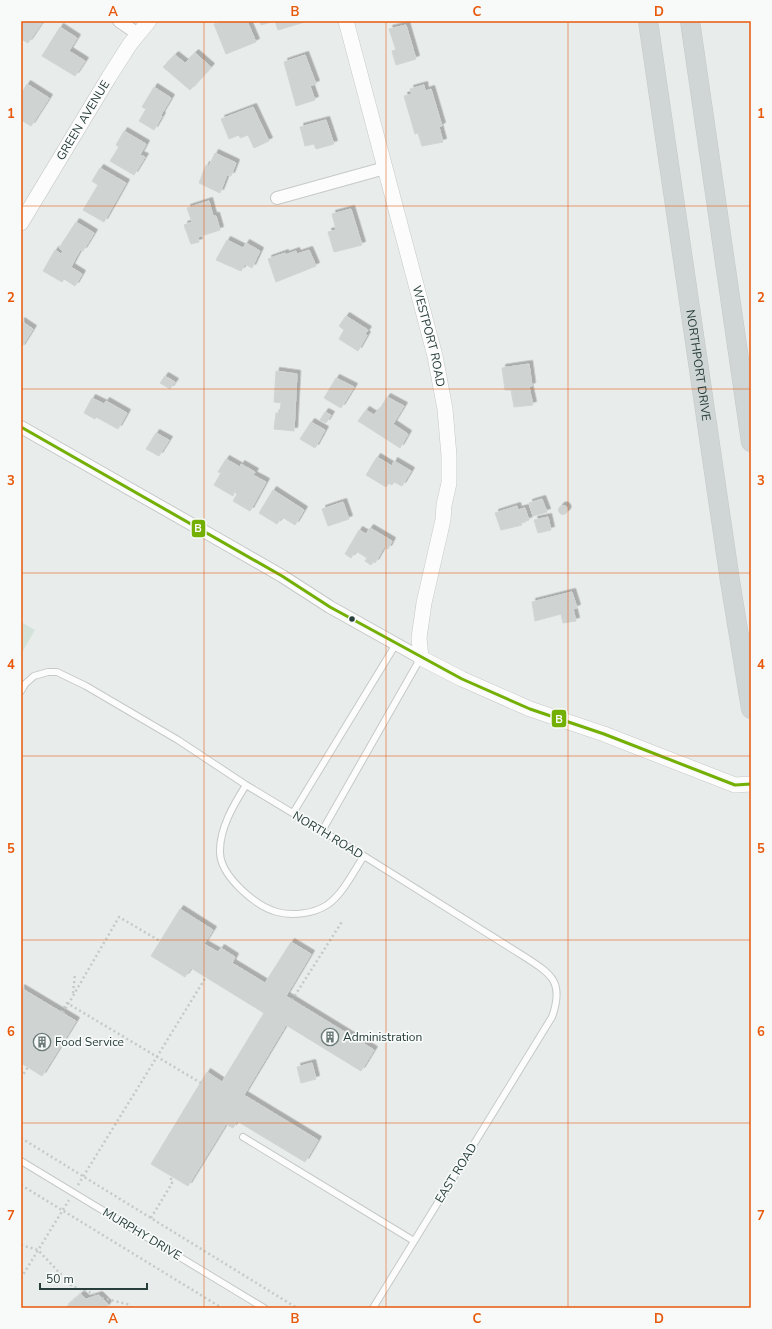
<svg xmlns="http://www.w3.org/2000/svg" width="772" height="1329" font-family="'Nunito Sans',sans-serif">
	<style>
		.green { fill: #d3e3da }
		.building { fill: #cfd3d2; stroke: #d1d5d3; filter: url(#shadow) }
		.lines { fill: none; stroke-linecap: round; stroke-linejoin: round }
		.service-casing { stroke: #c5c9c7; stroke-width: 8 }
		.minor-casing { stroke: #c5c9c7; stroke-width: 14 }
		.tertiary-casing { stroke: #c5c9c7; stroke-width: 16 }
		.primary-casing { stroke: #c4cac9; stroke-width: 20 }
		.path { stroke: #c3cbca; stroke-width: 2.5; stroke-dasharray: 2 3; stroke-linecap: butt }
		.service { stroke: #fcfcfc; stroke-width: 6 }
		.minor { stroke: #fcfcfc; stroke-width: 12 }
		.tertiary { stroke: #fcfcfc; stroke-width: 15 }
		.primary { stroke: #d0d6d5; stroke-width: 19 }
		.path-bridge { stroke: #c3cbca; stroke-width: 2.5; stroke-dasharray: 2 3; stroke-linecap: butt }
		.bus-1-casing { stroke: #f7faf9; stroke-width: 6 }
		.bus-1 { stroke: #74af03; stroke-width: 3 }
		.grid { fill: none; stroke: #e8590c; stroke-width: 1; stroke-opacity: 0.55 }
		.bus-dot { fill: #273e3a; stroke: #f7faf9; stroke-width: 1.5 }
		.labels { text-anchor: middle; stroke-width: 3.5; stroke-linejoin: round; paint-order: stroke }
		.street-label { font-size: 12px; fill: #273e3a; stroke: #f7faf9 }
		.poi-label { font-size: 12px; fill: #273e3a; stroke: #f7faf9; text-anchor: start }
		.line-badge { stroke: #f7faf9; stroke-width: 1.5 }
		.badge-label { font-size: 11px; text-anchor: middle; font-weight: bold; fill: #fff }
		.neatline { fill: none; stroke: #e8590c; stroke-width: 1.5 }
		.grid-label { font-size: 13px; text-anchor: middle; font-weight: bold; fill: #e8590c }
	</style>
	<defs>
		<filter id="shadow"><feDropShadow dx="3.5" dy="-3.5" stdDeviation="0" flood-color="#0004"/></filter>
	</defs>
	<rect width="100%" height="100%" fill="#e8ecea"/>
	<path class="green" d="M21,622l14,8 -14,24z"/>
	<path class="building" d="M21,21h22l-15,22 -7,-4z
		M227,21h20l9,21 -30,12 -12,-30z
		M260,21h15l-14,4z
		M275,21h33l-30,9z
		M406,25l10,34 -20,6 -4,-14 4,-1 -7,-21z
		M60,27l17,11 -8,13 16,10 -10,15 -33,-20z
		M195,53l16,14 -21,23 -27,-23 12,-12 10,8z
		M305,55l11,29 -6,2 5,14 -19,6 -12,-44z
		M27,84l22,14 -18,28 -10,-6v-26z
		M424,85l1,6 6,-2 11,37 -3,1 4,15 -21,4 -4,-13 -3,1 -11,-38 8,-2 -2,-5z
		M154,87l17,11 -10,17 1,1 -8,14 -15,-9 7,-12 -4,-2z
		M253,107l16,34 -15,7 -6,-13 -8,3 -1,-3 -10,4 -8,-20z
		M326,120l8,24 -18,5 -2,-5 -9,2 -5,-19z
		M124,131l22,13 -6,11 5,2 -11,18 -24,-14 9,-14 -3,-2z
		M215,153l21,10 -5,13 -4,-1 -7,18 -21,-10 7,-18 3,1z
		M100,168l26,15 -22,39 -21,-12 15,-25 -6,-4z
		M209,201l4,15h3l4,14 -22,7 1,5 -8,2 -7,-19 8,-3 -5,-14z
		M351,209l11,36 -28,7 -6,-20 8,-2 -4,-16z
		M76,222l18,11 -11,18 -3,-1 -9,17 11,7 -7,12 -11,-7 -2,3 -19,-11 12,-21 6,4 2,-3 -4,-3z
		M227,240l16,8 3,-5 14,8 -8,17 -7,-4 -4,7 -25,-11z
		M309,250l7,16 -40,16 -8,-23 17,-6v2l11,-4 1,3z
		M346,316l22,14 -3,4 2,1 -9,16 -19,-12 5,-9 -5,-4z
		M21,321l12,8 -12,19z
		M529,364l3,22 -3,1 4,18 -19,2 -3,-17h-6l-3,-22z
		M276,371l21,3 -3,57 -20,-2 2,-16h4l1,-10 -7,-1z
		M165,376l10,6 -5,7 -10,-6z
		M336,378l18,9 -13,21 -17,-10z
		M387,397l17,9 -11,18 15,10 -8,14 -42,-27 8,-11 8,5 3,-4 1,1z
		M92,398l12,6 2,-3 21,12 -9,16 -22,-12 -1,2 -11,-6z
		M325,412l6,3 -5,8 -6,-3z
		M311,422l14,8 -10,18 -15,-9z
		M156,433l13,7 -10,16 -13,-7z
		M377,457l15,9 2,-5 17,10 -9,15 -8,-4 -2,3 -3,-2 -3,4 -20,-12z
		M226,459l14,8 1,-3 14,8 -2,3 13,7 -16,29 -17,-10 4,-7 -3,-2 -1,4 -19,-11 7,-12 -3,-1z
		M273,490l31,20 -9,15 -13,-8 -5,7 -18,-11z
		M542,499l5,13 -14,4 -4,-13z
		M343,502l6,17 -21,7 -6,-17z
		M558.5 510a4.5 4.5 0 1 1 9 0a4.5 4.5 0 1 1-9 0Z
		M517,506l1,4 7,-2 4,12 -8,3 1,2 -21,5 -6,-17z
		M548,517l3,13 -13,3 -4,-13z
		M370,528l22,13 -4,8 -4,-2 -9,16 -2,-1 -2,3 -6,-4 2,-3 -11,-7 -5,7 -6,-4 14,-24 7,4z
		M572,592l5,16 -4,1 3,12 -13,2 -2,-9 -26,7 -3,-19z
		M180,909l33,21 -9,14 14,8 3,-4 14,9 -3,6 33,20 26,-41 20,12 -25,42 88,54 -13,21 -75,-46 -42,70 74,45 -13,22 -68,-41 -4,7 -7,-4 -38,62 -37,-22 56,-92 15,10 42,-69 -73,-45 -6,9 -34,-21z
		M21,988l55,33 -34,55 -21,-13z
		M312,1063l4,16 -15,4 -4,-16z
		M81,1294l5,5 13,-4 9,9 -2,4h-41z"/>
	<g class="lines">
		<defs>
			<path id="service" d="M21,691l4,-7 9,-8 14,-4h9l29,14 92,54 68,45 118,71 161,101c28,18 39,26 27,60l-179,291
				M246,785c-12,19 -27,44 -26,68 1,23 35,53 57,59 15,4 36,2 50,-7 16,-11 26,-33 37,-49
				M293,813l103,-169
				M322,831l98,-172
				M243,1137l171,104
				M21,1161l243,147"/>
			<path id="minor" d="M119,21l19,13
				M277,198l108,-30
				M21,427l214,122 47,27 48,31 91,51"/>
			<g id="tertiary">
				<path id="s1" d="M346,21l89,335 10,53 4,47v27l-5,22 -1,15 -19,83 -5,35 2,20 41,21 68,30 74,25 131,51 16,-1"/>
				<path id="s2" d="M21,223l88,-146 21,-33 19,-23"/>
			</g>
			<g id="primary">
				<path id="s3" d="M648,21l82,560 21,128"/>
				<path d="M690,21l61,421"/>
			</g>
		</defs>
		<use href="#service" class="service-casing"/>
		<use href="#minor" class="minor-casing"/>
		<use href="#tertiary" class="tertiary-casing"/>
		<use href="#primary" class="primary-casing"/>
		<path class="path" d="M73,993l2,-19
			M292,1000l51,-80
			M63,1013l56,-96 41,24
			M21,1078l7,-11
			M21,1138l276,170
			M21,1185l201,123
			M78,1185l128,-208
			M151,1218l21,-35 -2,-2 2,-4
			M21,1245l17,5 34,36 25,9
			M21,1278l48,-78
			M102,1298l25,6 5,4"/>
		<use href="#service" class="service"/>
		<use href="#minor" class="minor"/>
		<use href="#tertiary" class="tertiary"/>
		<use href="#primary" class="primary"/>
		<path class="path-bridge" d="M61,1012l6,-9 134,80"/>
		<defs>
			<path id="bus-1" d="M21,427l261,149 48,31 132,72 68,30 74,25 131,51 16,-1"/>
		</defs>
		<use href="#bus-1" class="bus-1-casing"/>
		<use href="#bus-1" class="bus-1"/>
	</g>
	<path class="grid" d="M204,21v1287M386,21v1287M568,21v1287M21,206h730M21,389h730M21,573h730M21,756h730M21,940h730M21,1123h730"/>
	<defs>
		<symbol id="building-ring" viewBox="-11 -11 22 22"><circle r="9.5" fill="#f7faf9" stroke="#6b7b78" stroke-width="1.5"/><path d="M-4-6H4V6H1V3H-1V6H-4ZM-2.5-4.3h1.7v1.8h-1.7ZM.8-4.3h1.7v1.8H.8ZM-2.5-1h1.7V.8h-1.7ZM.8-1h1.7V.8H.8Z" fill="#6b7b78"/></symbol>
	</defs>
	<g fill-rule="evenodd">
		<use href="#building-ring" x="320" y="1027" width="20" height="20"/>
		<use href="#building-ring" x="32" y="1032" width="20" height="20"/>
	</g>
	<circle class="bus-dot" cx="352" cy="619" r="3.5"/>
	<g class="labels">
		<g class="street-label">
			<text dy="4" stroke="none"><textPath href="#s2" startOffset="120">GREEN AVENUE</textPath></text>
			<text dy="4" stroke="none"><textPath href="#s1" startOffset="326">WESTPORT ROAD</textPath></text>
			<text dy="4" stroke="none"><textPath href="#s3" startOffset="348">NORTHPORT DRIVE</textPath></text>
			<text transform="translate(328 835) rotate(31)" y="4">NORTH ROAD</text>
			<text transform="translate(456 1173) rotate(-58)" y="4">EAST ROAD</text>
			<text transform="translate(142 1234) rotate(31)" y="4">MURPHY DRIVE</text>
		</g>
		<g class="poi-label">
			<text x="343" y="1041">Administration</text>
			<text x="55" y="1046">Food Service</text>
		</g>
	</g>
	<g class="line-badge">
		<rect x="191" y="519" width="15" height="19" rx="4" fill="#74af03"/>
		<rect x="551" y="709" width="16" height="19" rx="4" fill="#74af03"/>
	</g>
	<g class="badge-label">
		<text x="198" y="532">B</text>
		<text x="559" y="723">B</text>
	</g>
	<rect width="772" height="1329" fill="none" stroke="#f7faf9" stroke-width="44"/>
	<path d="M40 1283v6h107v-6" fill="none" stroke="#273e3a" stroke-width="2"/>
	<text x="46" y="1283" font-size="12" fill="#273e3a" stroke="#f7faf9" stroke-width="3" paint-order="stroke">50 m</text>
	<rect x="22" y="22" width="728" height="1285" class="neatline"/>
	<g class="grid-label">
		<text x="113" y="16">A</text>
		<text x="295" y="16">B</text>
		<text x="477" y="16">C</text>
		<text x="659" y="16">D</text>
		<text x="11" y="118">1</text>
		<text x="761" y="118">1</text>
		<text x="11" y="302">2</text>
		<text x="761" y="302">2</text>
		<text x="11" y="485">3</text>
		<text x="761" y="485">3</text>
		<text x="11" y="669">4</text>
		<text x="761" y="669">4</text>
		<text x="11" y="853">5</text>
		<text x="761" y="853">5</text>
		<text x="11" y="1036">6</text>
		<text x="761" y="1036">6</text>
		<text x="11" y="1220">7</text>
		<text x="761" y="1220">7</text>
		<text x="113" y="1323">A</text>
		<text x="295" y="1323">B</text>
		<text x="477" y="1323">C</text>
		<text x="659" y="1323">D</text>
	</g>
</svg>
